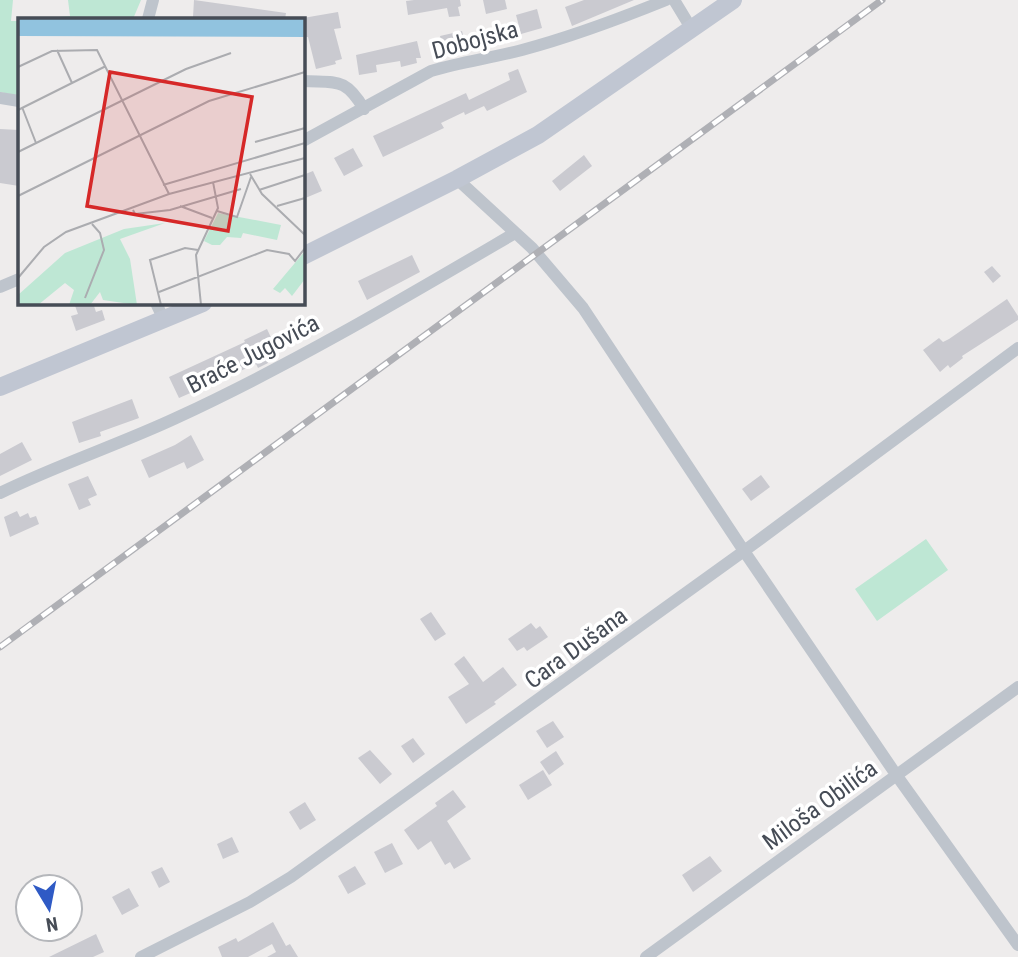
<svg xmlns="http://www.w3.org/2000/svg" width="1018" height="957" font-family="'Roboto Condensed',sans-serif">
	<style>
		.green { fill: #bee7d4 }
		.building { fill: #cacad0 }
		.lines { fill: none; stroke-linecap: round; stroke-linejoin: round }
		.street { stroke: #bec4cc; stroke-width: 12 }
		.secondary { stroke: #c0c6d2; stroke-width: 18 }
		.rail-casing { stroke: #afb0b5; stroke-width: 7 }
		.rail { stroke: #fff; stroke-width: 4.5; stroke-dasharray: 13; stroke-linecap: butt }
		.labels { text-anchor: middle; stroke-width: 7; stroke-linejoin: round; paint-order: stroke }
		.street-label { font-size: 24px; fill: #464c56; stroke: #fff }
		.inset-road { fill: none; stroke: #abacb0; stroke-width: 2 }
		.view { fill: #d62828; fill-opacity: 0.15; stroke: #d62828; stroke-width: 3.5 }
		.inset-edge { fill: none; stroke: #464c56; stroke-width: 3.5 }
	</style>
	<rect width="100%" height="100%" fill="#eeecec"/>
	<path class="green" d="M0,0h13l-2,21h8v75l-19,-4z
		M68,0h73l-8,19h-97l34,-3z
		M926,539l22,31 -71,51 -22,-32z"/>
	<path class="building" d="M194,0l92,13 -1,6 -92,-2z
		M414,0h46l1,6 -3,1 2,9 -11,1 -2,-9 -39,7 -2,-14z
		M483,0h22l2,9 -21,5z
		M584,0h50l-62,26 -7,-19z
		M537,9l5,19 -21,6 -5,-19z
		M338,12l3,16 -7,1 8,30 -7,2 1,3 -20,5 -8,-32h-5v-19z
		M462,31l5,19 -22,6 -5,-20z
		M417,41l4,17h-5l1,5 -16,4 -1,-6 -24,4 1,7 -18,3 -3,-20z
		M518,69l9,23 -40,19 -3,-5 -19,9 -1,-3 -23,11 3,5 -61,29 -10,-21 93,-43 3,7 41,-20 -2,-7z
		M0,129l19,1v56l-19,-3z
		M353,148l10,18 -19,10 -10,-18z
		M584,155l8,11 -32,25 -8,-10z
		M313,171l9,20 -19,8v-24z
		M412,255l8,17 -53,28 -9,-19z
		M992,266l9,10 -8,7 -9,-11z
		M1007,299l11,17v4l-56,36 1,2 -13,10 -2,-3 -8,7 -17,-22 16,-12 4,4 6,-3z
		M74,303h19l3,9 6,-2 3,10 -29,11 -5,-15 7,-2z
		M267,329l8,17 -12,6 5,11 -10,5 -2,-4 -77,34 -10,-21 76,-35 -1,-2z
		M132,399l7,19 -39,14 1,4 -22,7 -7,-21z
		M191,435l13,25 -17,9 -3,-7 -35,16 -8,-18 34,-15z
		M22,442l10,18 -32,16v-22z
		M761,475l9,12 -19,14 -9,-12z
		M88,476l9,19 -9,4 3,6 -12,5 -11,-26z
		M17,511l3,6 8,-4 2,5 6,-2 3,8 -29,13 -6,-20z
		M431,612l15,22 -11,7 -15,-22z
		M531,623l5,6 4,-3 8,11 -21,14 -3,-4 -7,4 -9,-12z
		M464,656l19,26 20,-15 14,18 -23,17 2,2 -30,20 -18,-27 21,-13 -15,-20z
		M553,721l11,16 -17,11 -11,-17z
		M413,738l12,16 -12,9 -12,-17z
		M370,750l22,24 -12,10 -22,-26z
		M556,751l8,13 -15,11 -9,-13z
		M543,770l9,15 -24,15 -9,-15z
		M453,790l13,17 -19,14 24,38 -17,10 -4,-7 -5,3 -14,-24 -13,9 -14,-20 33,-24 -2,-3z
		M305,802l11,18 -16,10 -11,-18z
		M232,837l7,15 -16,7 -6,-15z
		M392,843l11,21 -18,9 -11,-21z
		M710,856l12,15 -29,21 -11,-17z
		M355,866l11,18 -18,10 -10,-18z
		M162,867l8,15 -11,6 -8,-16z
		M129,888l10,18 -17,9 -10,-18z
		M273,922l13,24 4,-2 8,13h-31l9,-5 -4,-8 -24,13h-26l-4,-10 18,-9 2,4z
		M96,934l8,18 -11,5h-44z"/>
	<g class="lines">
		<path class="street" d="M674,0l17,28
			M148,19l5,-19
			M303,81c34,2 42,-4 61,28
			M0,98l19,3
			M303,141l128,-70c30,-9 61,-13 91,-21 49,-13 97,-31 144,-50
			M457,179l75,69 51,60 161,243 153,225 121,169
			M0,287l19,-8
			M156,303l8,17
			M0,493c57,-28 118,-48 176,-75 117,-54 228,-120 339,-185
			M141,957l109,-55 41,-25 453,-326 274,-203
			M646,957l372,-270"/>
		<path class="secondary" d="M303,256l154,-77 81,-44 195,-135
			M0,387l203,-84"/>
		<defs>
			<path id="rail" d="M0,647l882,-647"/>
		</defs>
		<use href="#rail" class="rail-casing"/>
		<use href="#rail" class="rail"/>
	</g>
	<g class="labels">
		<g class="street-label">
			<text transform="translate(475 40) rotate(-15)" y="8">Dobojska</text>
			<text transform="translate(253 354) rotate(-27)" y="8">Braće Jugovića</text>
			<text transform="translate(576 648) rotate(-36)" y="8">Cara Dušana</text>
			<text transform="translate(820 805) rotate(-36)" y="8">Miloša Obilića</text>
		</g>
	</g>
	<g transform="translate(18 18)">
		<rect width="287" height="287" fill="#eeecec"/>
		<path d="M200,195l63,12 -4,15 -34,-7 -2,5 -14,-1 -7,8h-8l-8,-4zM147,205l-45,16 10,20 7,46 -34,-5 -3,-8 -10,13h-21l5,-15 -9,-7 -27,22h-20v-10l47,-42 59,-24zM287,233v28l-13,17 -7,-8 -5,5 -7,-4z" fill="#bee7d4"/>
		<path d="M0,0h287v19l-287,-1z" fill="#91c3df"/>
		<path class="inset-road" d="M39,32l15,33M0,49l34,-16 45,-1 72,144M4,89l14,36M0,92l88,-44M237,124l50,-14M0,134l168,-83 45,-16M232,156l12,20 43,41M145,167l142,-42M241,172l46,-15M0,178l191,-95 96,-29M162,188l32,12M259,188l28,-8M115,192l2,4 35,-4 71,-21M199,193l20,6 14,-40M0,260l26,-31 22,-15 103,-38 136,-36M141,274l108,-42 22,4 6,7 10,-13M67,280l19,-48 -4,-17 -8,-9M143,287l-11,-45 35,-12 13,2M183,287l-5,-50 22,-47 -5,-26"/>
		<path class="view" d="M92,54l142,25 -24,134 -141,-25z"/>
		<rect width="287" height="287" class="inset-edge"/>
	</g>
	<g transform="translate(49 908) rotate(170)"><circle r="33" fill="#ffffff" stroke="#b5b7bb" stroke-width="2"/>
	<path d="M0-5L12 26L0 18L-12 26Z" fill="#2f5ac5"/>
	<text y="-10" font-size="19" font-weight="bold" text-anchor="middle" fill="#464c56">N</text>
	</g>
</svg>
